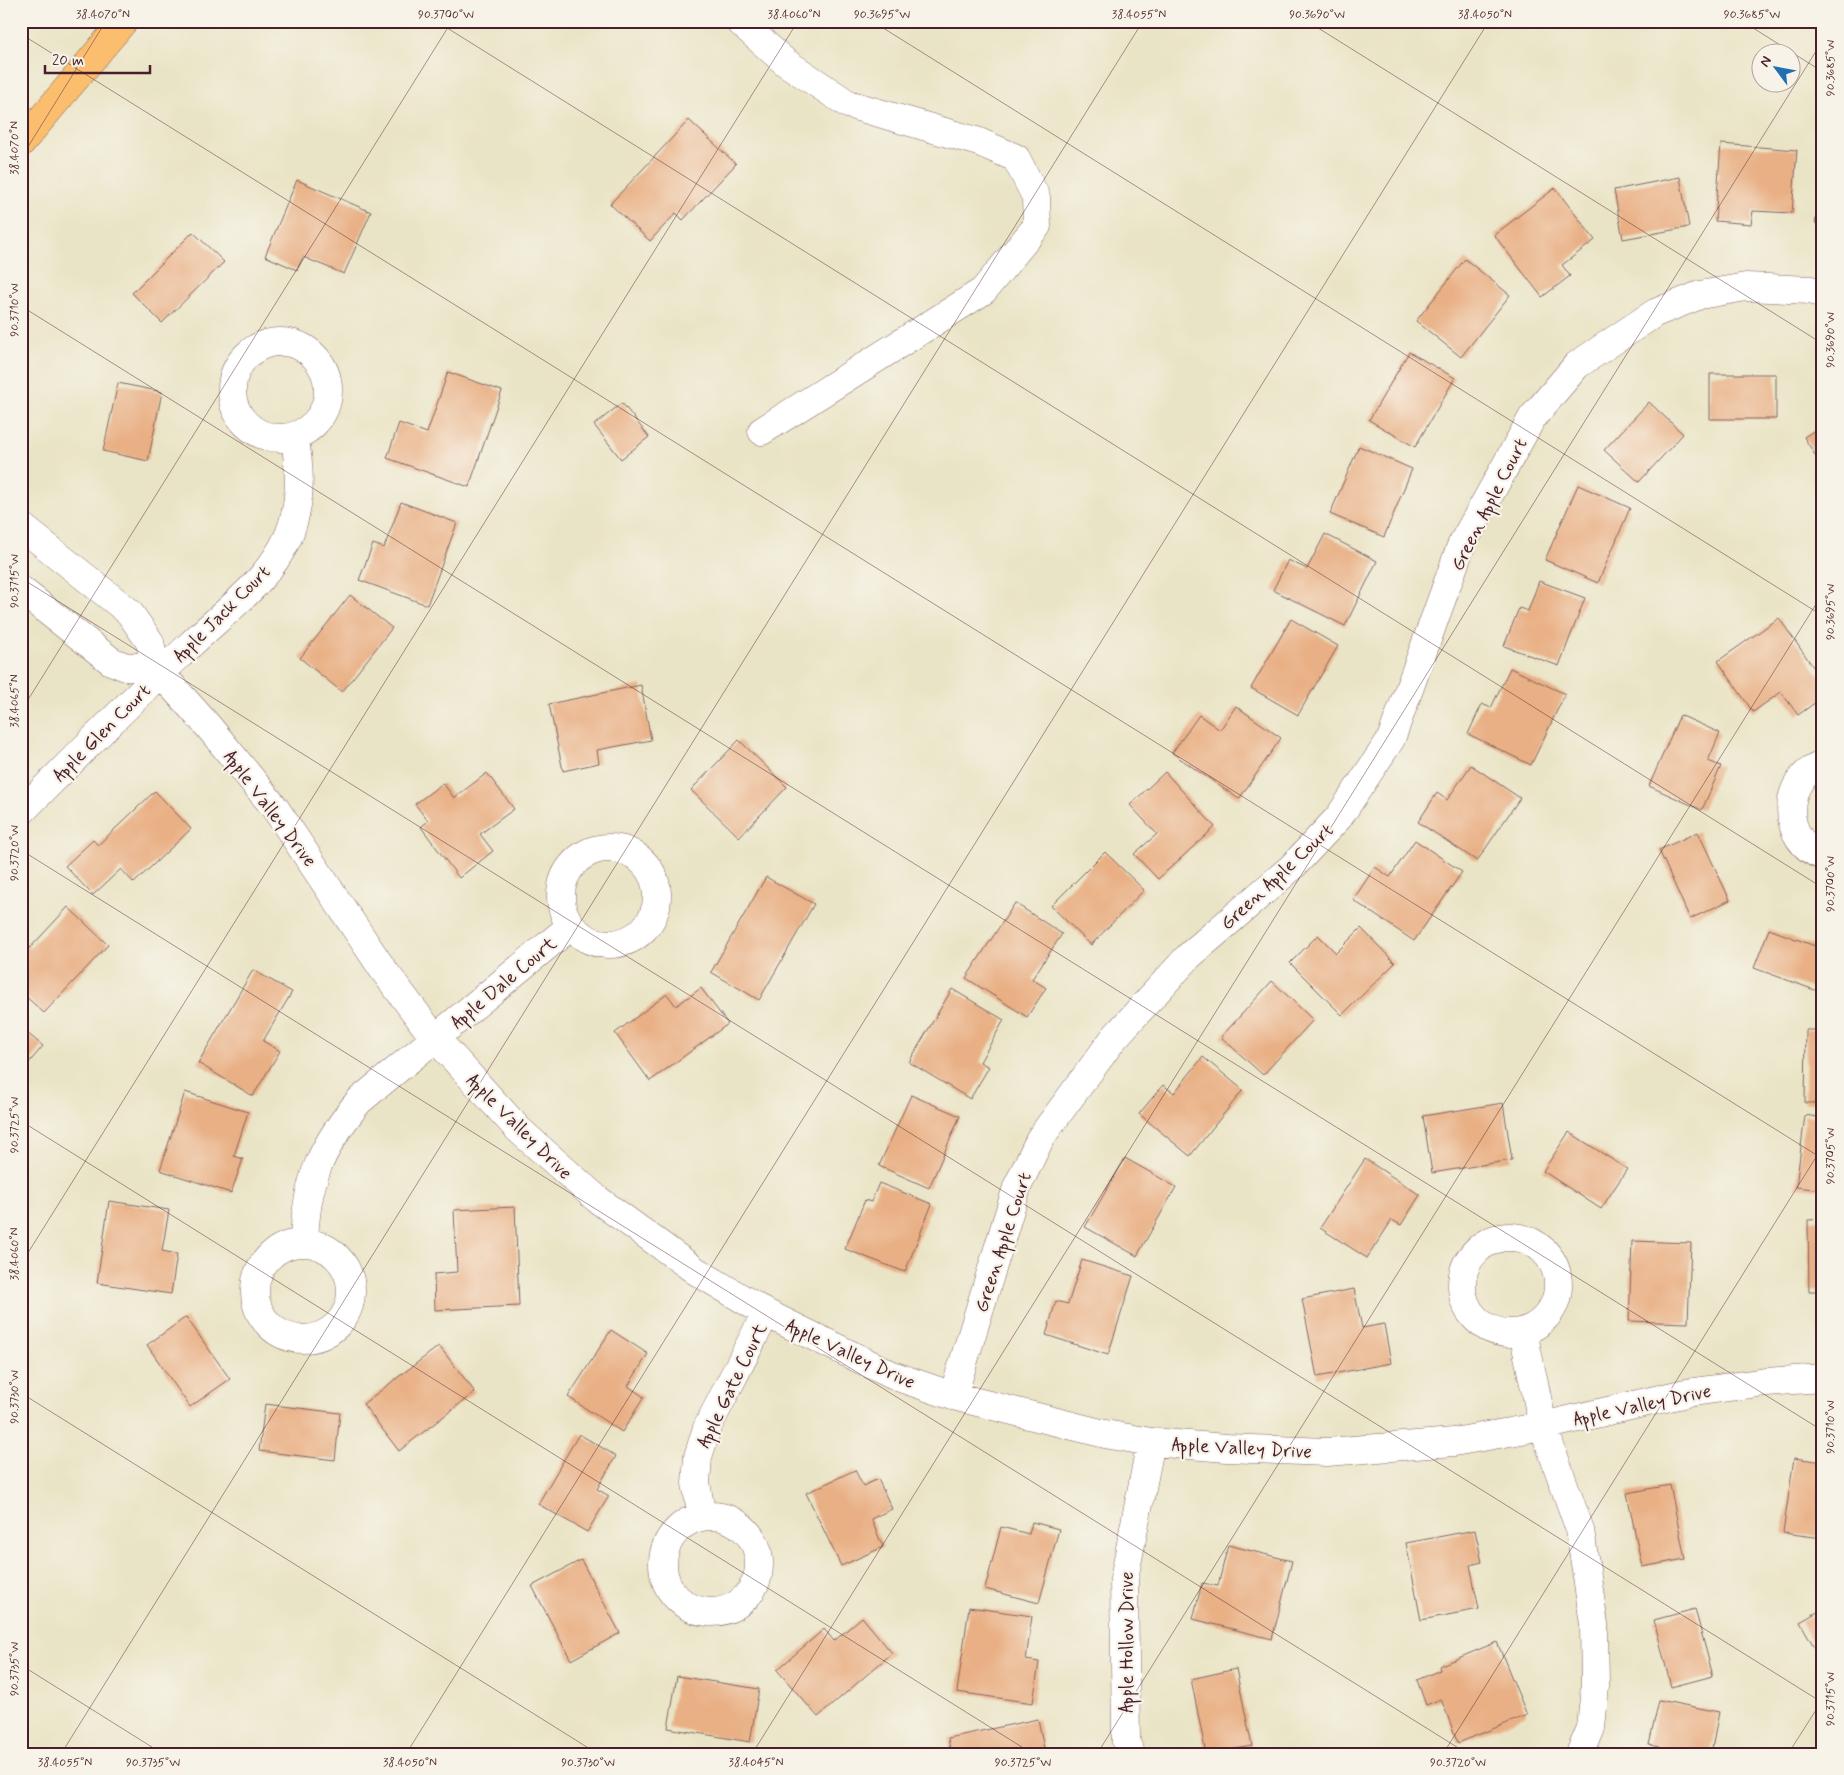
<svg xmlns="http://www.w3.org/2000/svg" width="1844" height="1775" font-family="Mynerve,sans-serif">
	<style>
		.building { fill: #e9b085 }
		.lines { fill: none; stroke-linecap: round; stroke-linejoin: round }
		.minor-casing { stroke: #826461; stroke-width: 29 }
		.major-casing { stroke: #826461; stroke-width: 29 }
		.minor { stroke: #fff; stroke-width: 28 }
		.major { stroke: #fbbd6e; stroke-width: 28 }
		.ticks { fill: none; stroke: #4a1f2b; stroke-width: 1; stroke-opacity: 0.45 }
		.labels { text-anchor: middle; stroke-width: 4.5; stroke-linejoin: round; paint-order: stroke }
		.street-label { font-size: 19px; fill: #4a1f2b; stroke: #f7f3e8 }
		.neatline { fill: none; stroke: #4a1f2b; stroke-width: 2 }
		.ticks-label { font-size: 12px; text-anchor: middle; fill: #4a1f2b }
	</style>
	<rect width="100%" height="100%" fill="#f7f3e8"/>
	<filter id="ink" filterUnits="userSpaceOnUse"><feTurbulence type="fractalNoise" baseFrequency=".02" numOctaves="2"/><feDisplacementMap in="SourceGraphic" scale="10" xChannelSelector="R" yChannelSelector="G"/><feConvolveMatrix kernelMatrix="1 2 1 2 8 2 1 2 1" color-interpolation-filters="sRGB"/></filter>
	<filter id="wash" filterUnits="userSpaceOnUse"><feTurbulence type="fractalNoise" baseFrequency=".0096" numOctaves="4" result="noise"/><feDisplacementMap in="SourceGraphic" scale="20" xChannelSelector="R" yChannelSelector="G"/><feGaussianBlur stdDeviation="1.12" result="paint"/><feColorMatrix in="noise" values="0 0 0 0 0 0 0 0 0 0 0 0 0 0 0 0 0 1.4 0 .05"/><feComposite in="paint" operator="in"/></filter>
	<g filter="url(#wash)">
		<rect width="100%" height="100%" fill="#eae4c6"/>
		<g id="blocks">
			<path class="building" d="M689,120l47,44 -53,56 -7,-7 -26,28 -40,-37z
				M1721,144l76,6 -5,63 -39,-2 -2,13 -36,-3z
				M1680,177l9,50 -66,12 -9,-49z
				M297,180l74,32 -27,62 -41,-17 -6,13 -32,-14z
				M1555,188l40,52 -33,25 8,11 -28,21 -48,-62z
				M1822,195h1v30l-8,-2z
				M193,232l31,30 -62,61 -30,-30z
				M1465,259l45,36 -49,62 -45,-36z
				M1409,352l46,26 -40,69 -46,-27z
				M448,372l54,19 -33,96 -82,-29 12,-35 28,10z
				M1710,374h66v45h-66z
				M118,383l44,9 -14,69 -45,-10z
				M1649,402l34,32 -44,48 -35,-32z
				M622,403l27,34 -28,22 -27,-34z
				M1823,425v43l-19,-31z
				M1359,446l53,23 -28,68 -54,-23z
				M1578,485l52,23 -32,75 -53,-23z
				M401,502l56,21 -30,82 -68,-25 14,-36 11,4z
				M1325,534l52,27 -32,65 -72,-36 15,-30 19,9z
				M1539,581l46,17 -26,68 -55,-20 15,-38 9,3z
				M350,595l42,33 -50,64 -42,-34z
				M1779,618l44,63v16l-25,18 -17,-23 -28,20 -35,-51z
				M1291,619l47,27 -40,69 -47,-27z
				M1510,668l55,26 -34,71 -63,-31 14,-30 9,4z
				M641,685l10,55 -54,10 2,13 -36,8 -14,-67z
				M1236,706l45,32 -42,61 -67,-46 27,-38 21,15z
				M1680,715l40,18 -12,28 13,5 -19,44 -53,-24z
				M739,740l48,47 -48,50 -48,-47z
				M1471,765l49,33 -43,63 -59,-39 19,-29 10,7z
				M1165,772l50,55 -57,52 -24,-25 23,-20 -27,-29z
				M487,773l27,36 -34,25 13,17 -34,27 -38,-51 7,-6 -13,-17 28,-21 11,15z
				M155,791l36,38 -57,54 -13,-14 -28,26 -28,-29 28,-26 5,5z
				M1698,832l32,68 -40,19 -31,-69z
				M1415,840l47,32 -48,69 -61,-41 22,-33 15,10z
				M1105,852l39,38 -53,55 -40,-39z
				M766,877l48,27 -55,96 -48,-28z
				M1015,903l47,31 -30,45 14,9 -19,29 -61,-39z
				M68,907l40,38 -64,68 -23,-21v-52l9,8z
				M1361,928l34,35 -53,52 -52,-52 28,-28 18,18z
				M1769,929l54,20v44l-69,-25z
				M253,970l39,22 -29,49 17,10 -27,45 -55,-33z
				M1272,981l41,39 -50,55 -42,-38z
				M701,988l27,36 -78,57 -35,-48 52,-39 9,12z
				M952,989l52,31 -24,42 9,5 -19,32 -61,-37z
				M21,1028l22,18 -22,26z
				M1806,1030h17v73h-18z
				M1203,1057l40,33 -53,66 -51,-42 24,-29 11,8z
				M185,1092l63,20 -14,44 9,3 -12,34 -71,-23z
				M911,1095l49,21 -31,72 -50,-22z
				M1503,1103l9,57 -80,13 -9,-57z
				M1805,1115l18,3v72l-27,-3z
				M1569,1132l58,37 -26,40 -58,-38z
				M1125,1158l51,29 -39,69 -52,-29z
				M1365,1159l55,36 -19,30 -9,-5 -25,38 -47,-30z
				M879,1183l53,21 -27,68 -60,-23 20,-49 6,2z
				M109,1201l60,9 -7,41 15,3 -6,40 -74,-11z
				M515,1207l4,99 -84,4 -1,-36 23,-2 -3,-62z
				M1823,1219v72h-14l-1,-71z
				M1632,1241l59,2 -3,80 -59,-2z
				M1082,1260l51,16 -25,79 -62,-20 10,-34 12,3z
				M1354,1289l8,39 22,-4 7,39 -74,14 -15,-78z
				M186,1317l44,62 -40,28 -43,-62z
				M611,1330l37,24 -20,32 16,11 -22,35 -54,-35z
				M439,1346l36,46 -76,59 -36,-47z
				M265,1404l75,9 -5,47 -76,-9z
				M579,1434l37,22 -19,33 12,7 -22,36 -49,-28z
				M1794,1458l29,4v76l-40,-5z
				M855,1470l8,16 15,-7 14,30 -21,10 12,28 -42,19 -35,-73z
				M1670,1485l15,74 -43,8 -15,-74z
				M1032,1522l27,7 -20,74 -54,-14 16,-62 28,7z
				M1475,1530l7,32 -12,3 9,44 -58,11 -15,-77z
				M1228,1545l64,16 -20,78 -79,-20 9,-36 16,3z
				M581,1560l39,73 -49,27 -39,-74z
				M969,1607l63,9 -6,44 13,2 -6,41 -76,-11z
				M1695,1609l18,67 -42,11 -17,-67z
				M1823,1609v53l-23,-40z
				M862,1617l30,36 -74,64 -41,-47 47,-41 10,12z
				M1497,1642l30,73 -69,28 -17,-44 -15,6 -9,-25 23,-10 -1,-4z
				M1236,1669l16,77 -46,8 -15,-75z
				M677,1676l82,13 -9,53 -82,-14z
				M1659,1700l60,12 -8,42h-52l1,-7 -11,-2z
				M1038,1719l7,34 -94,1 -3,-16z"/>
		</g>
	</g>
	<g filter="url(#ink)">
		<use href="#blocks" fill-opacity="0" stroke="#826461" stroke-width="1"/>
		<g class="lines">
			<defs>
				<path id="minor" d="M739,21l46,41 63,42 131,38 37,16 20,39 1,29 -54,65 -221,140
					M232 390a48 48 0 1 1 96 0a48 48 0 1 1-96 0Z
					M21,526l108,86 21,30 5,25 53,59 67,82 107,160 48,64 88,97 79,70 99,72 70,42 126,62 61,21 152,38 46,8 76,6 100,4 127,-10 89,-16 143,-33 80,-11 57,-4
					M21,590l90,71 15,6h29
					M1823,765c-43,12 -42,78 0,91
					M21,812c56,-56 111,-112 168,-166 35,-34 79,-64 99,-109 14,-33 13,-67 6,-101
					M561 896a48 48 0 1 1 96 0a48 48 0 1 1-96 0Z
					M1462 1285a48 48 0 1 1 96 0a48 48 0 1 1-96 0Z
					M255 1291a48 48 0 1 1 96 0a48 48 0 1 1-96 0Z
					M304,1243c2,-62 16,-94 55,-142l212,-175
					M1523,1332l20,94 37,104 14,94 1,62 -4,42 -11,26
					M953,1396l64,-209 24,-50 73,-99 75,-82 103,-89 47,-50 52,-78 70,-193 71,-128 45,-53 78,-52 45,-18 46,-8 65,3 12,4
					M663 1564a48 48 0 1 1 96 0a48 48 0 1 1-96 0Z
					M702,1517l-6,-34 2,-26 9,-29 59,-115
					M1131,1754l-5,-12 -2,-163 27,-137"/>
				<path id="major" d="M21,143l103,-122"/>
			</defs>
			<use href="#minor" class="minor-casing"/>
			<use href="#major" class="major-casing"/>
			<use href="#minor" class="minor"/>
			<use href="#major" class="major"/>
		</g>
	</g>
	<path class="ticks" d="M436,21l1387,867M872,21l951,595M1307,21l516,323M1742,21l81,51M21,34l1802,1125M21,158l85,-137M21,306l1802,1125M21,578l1802,1125M21,711l431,-690M21,850l1447,904M21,1121l1012,633M21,1264l777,-1243M21,1393l577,361M21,1665l142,89M61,1754l1082,-1733M406,1754l1083,-1733M752,1754l1071,-1714M1097,1754l726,-1161M1443,1754l380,-608M1788,1754l35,-55"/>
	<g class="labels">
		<g class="street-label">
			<text transform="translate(1488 504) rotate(-63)" y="7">Green Apple Court</text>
			<text transform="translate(221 613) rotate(-45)" y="7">Apple Jack Court</text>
			<text transform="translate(101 732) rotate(-45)" y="7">Apple Glen Court</text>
			<text transform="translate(271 808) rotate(53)" y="7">Apple Valley Drive</text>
			<text transform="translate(1276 876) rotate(-43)" y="7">Green Apple Court</text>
			<text transform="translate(503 982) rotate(-40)" y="7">Apple Dale Court</text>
			<text transform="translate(520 1126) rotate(45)" y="7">Apple Valley Drive</text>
			<text transform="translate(1002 1242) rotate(-72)" y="7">Green Apple Court</text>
			<text transform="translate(851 1353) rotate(25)" y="7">Apple Valley Drive</text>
			<text transform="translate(731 1385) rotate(-64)" y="7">Apple Gate Court</text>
			<text transform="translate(1642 1404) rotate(-12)" y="7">Apple Valley Drive</text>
			<text transform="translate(1242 1447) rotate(3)" y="7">Apple Valley Drive</text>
			<text transform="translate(1126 1642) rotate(-90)" y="7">Apple Hollow Drive</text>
		</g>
	</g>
	<rect width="1844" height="1775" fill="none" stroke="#f7f3e8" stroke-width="55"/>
	<g transform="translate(1776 68) rotate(302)"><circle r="24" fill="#f7f3e8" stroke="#b29e9c"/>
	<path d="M0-4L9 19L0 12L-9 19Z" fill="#1f6fb2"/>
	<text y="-8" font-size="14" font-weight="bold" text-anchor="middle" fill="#4a1f2b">N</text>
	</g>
	<path d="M45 65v8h105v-8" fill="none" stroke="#4a1f2b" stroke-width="2.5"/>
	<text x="52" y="65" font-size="15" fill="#4a1f2b" stroke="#f7f3e8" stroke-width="4" paint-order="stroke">20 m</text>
	<rect x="28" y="28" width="1788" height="1720" class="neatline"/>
	<g class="ticks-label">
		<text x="103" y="18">38.4070°N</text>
		<text x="446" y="18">90.3700°W</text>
		<text x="794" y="18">38.4060°N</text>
		<text x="882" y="18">90.3695°W</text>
		<text x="1139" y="18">38.4055°N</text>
		<text x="1317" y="18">90.3690°W</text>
		<text x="1485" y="18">38.4050°N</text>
		<text x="1752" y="18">90.3685°W</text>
		<text transform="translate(1830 68) rotate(-90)" y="4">90.3685°W</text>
		<text transform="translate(14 148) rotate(-90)" y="4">38.4070°N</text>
		<text transform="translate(14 310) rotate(-90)" y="4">90.3710°W</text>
		<text transform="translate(1830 340) rotate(-90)" y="4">90.3690°W</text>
		<text transform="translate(14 581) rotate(-90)" y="4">90.3715°W</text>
		<text transform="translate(1830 612) rotate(-90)" y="4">90.3695°W</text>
		<text transform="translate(14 701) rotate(-90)" y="4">38.4065°N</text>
		<text transform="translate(14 853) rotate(-90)" y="4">90.3720°W</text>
		<text transform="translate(1830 884) rotate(-90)" y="4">90.3700°W</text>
		<text transform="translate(14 1125) rotate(-90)" y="4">90.3725°W</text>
		<text transform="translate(1830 1156) rotate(-90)" y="4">90.3705°W</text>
		<text transform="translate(14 1254) rotate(-90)" y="4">38.4060°N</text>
		<text transform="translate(14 1397) rotate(-90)" y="4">90.3730°W</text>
		<text transform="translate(1830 1427) rotate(-90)" y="4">90.3710°W</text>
		<text transform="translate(14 1669) rotate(-90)" y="4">90.3735°W</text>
		<text transform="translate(1830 1699) rotate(-90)" y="4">90.3715°W</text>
		<text x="65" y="1766">38.4055°N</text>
		<text x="153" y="1766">90.3735°W</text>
		<text x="410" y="1766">38.4050°N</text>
		<text x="588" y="1766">90.3730°W</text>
		<text x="756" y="1766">38.4045°N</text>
		<text x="1023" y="1766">90.3725°W</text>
		<text x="1458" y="1766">90.3720°W</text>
	</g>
</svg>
